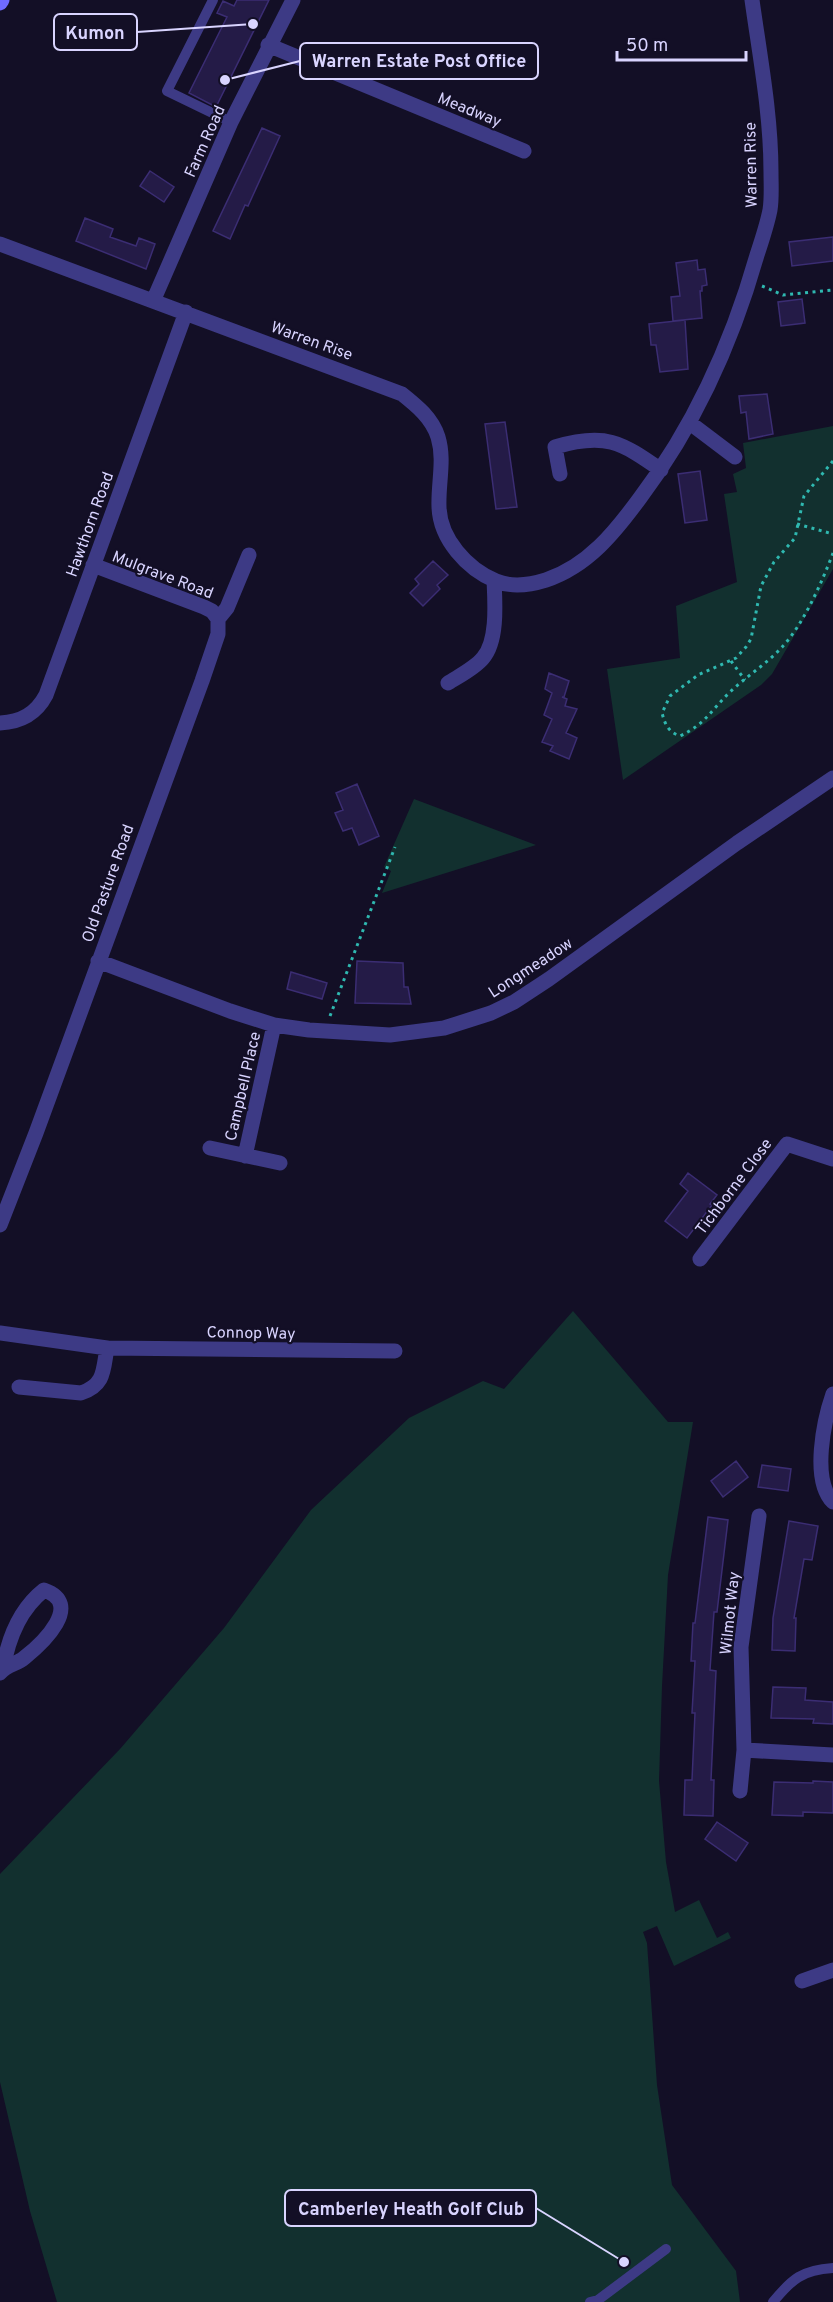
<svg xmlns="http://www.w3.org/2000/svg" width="833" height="2302" font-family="Overpass,sans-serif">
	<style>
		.green { fill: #12302f }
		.building { fill: #241b47; stroke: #3b2d73; stroke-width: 1.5 }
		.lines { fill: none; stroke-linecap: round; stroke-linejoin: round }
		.path { stroke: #2fb8b0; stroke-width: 3; stroke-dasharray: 3 4.5; stroke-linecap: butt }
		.lane { stroke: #3d3a85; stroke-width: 10 }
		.street { stroke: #3d3a85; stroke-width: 15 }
		.secondary { stroke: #6f6bff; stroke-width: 15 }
		.labels { text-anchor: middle; stroke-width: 4.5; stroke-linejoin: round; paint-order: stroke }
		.street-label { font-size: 16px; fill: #d9d4ff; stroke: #130f26 }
		.leader { fill: none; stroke: #d9d4ff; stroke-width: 2 }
		.callout-dot { fill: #d9d4ff; stroke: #130f26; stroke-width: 2 }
		.callout { fill: #130f26; stroke: #d9d4ff; stroke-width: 2 }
		.callout-label { font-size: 18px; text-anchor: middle; font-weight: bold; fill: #d9d4ff }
	</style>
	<rect width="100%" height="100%" fill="#130f26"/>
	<path class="green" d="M833,426v143l-61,105 -11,11 -138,95 -16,-111 73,-11 -4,-52 61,-24 -13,-88 13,-2 -4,-18 13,-6 -3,-25z
		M414,799l122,46 -154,48 9,-22 -7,-4z
		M573,1311l95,111h25l-25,153 -6,111 -3,95 7,81 9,50 24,-12 18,38 11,-6 3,6 -57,28 -17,-40 -14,6 4,11 10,142 15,100 64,86 4,31h-683l-27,-91 -30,-129v-208l120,-125 104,-121 87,-118 98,-92 74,-37 21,8z"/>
	<path class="building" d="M237,0h32l-53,107 -27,-14 38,-76 -10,-4 6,-12 11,5z
		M262,128l18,8 -32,70 -3,-1 -15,34 -17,-8z
		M150,171l24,16 -10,15 -24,-16z
		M85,218l28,11 -3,8 26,9 3,-8 16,6 -9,25 -70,-28z
		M833,237v24l-41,5 -3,-24z
		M697,260l1,10 7,-1 2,16 -5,1v5h-2l2,27 -29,3 -2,-24 9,-1 -4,-33z
		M802,299l3,24 -24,3 -3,-24z
		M685,320l3,49 -28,3 -4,-27h-5l-2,-21z
		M767,394l6,40 -24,5 -3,-27 -5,1 -2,-17z
		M505,422l12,85 -21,2 -11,-85z
		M700,471l7,49 -22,3 -7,-49z
		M433,561l15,14 -11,10 3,4 -17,17 -13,-13 9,-9 -4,-5z
		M549,673l20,8 -5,16h-2l5,2 -2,7 12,3 -11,24 11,5 -8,21 -19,-8 3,-5 -11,-4 10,-23 -8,-4 8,-22 -7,-4z
		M357,784l22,52 -20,9 -7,-17 -9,3 -8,-18 8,-3 -7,-17z
		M357,961l46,2 1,24h4l3,17 -56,-1z
		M291,972l36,11 -5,16 -35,-10z
		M688,1173l29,22 -7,9 2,1 -25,33 -22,-17 23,-30 -8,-7z
		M736,1461l12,16 -25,20 -12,-16z
		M762,1465l29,4 -3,22 -30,-4z
		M708,1517l20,3 -11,92h-3l-4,58 6,1 -5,109h3l-1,36 -29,-1 1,-35h7l3,-67h-3l3,-52h-4l2,-38h2z
		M789,1521l29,5 -6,34 -8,-1 -10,59h2l-1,33 -23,-1 1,-32z
		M773,1687l33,1 -1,12 28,2v22l-20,-1 1,-4 -43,-1z
		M813,1781l20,1v31l-30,-1v4l-31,-1 2,-33 39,1z
		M717,1822l31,21 -12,18 -31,-22z"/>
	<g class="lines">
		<path class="path" d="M762,286l21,9 50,-5
			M833,461l-29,35 -9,42 -21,24 -13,24 -10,53 -5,8 -10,11 -38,17 -28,21 -8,17c3,11 6,19 18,23 25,-12 30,-24 48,-42 17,-17 39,-30 55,-48 21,-23 39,-64 50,-93
			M797,524l36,10
			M731,661l14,19
			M330,1016l65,-169"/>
		<path class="lane" d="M213,0l-46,91 64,31
			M590,2302l8,-2 68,-51
			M773,2302c19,-23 29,-32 60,-34"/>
		<path class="street" d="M268,45l256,106
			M0,244l402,150c15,12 30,24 36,43 7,23 0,46 1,70 1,32 28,62 57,74 17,7 34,4 50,-1 42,-14 69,-48 94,-82 55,-73 92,-155 117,-243 5,-15 10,-30 13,-45 2,-12 1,-25 1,-38 0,-57 -11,-115 -19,-172
			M154,299l77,-177 62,-122
			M690,423l45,34
			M560,474l-5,-27c50,-15 66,-5 106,23
			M93,565l111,42 8,4 6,8
			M448,683c11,-7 27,-15 35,-25 15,-17 12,-56 11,-78
			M0,723c21,-1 36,-9 46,-28l140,-383
			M98,961l132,50 44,14 35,5 81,5 54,-7 47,-15 23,-11 35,-23 188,-136 96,-65
			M210,1148l70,15
			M245,1156l29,-131
			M0,1225l36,-92 166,-452 16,-47v-15l9,-11 22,-53
			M700,1259l87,-115 46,15
			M0,1333l107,15 288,3
			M19,1387l62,6c24,-8 22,-23 26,-45
			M833,1394c-9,26 -22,86 0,108
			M0,1673c6,-8 17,-9 24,-15 19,-15 60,-54 20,-68 -24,19 -36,49 -41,79
			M744,1750l89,5
			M740,1791l4,-41 -3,-103 18,-131
			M802,1981l31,-11"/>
		<path class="secondary" d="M0,3l2,-3"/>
	</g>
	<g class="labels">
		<g class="street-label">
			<text transform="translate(470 109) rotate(22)" y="6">Meadway</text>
			<text transform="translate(204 141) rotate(-66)" y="6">Farm Road</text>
			<text transform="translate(750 165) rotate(-91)" y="6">Warren Rise</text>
			<text transform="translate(312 340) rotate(20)" y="6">Warren Rise</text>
			<text transform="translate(89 524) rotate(-70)" y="6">Hawthorn Road</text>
			<text transform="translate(163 574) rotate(21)" y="6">Mulgrave Road</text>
			<text transform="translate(107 883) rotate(-70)" y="6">Old Pasture Road</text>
			<text transform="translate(530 967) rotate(-33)" y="6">Longmeadow</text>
			<text transform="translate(242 1086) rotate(-77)" y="6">Campbell Place</text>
			<text transform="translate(733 1186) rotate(-53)" y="6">Tichborne Close</text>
			<text transform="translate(251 1332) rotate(1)" y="6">Connop Way</text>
			<text transform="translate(729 1613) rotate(-84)" y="6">Wilmot Way</text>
		</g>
	</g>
	<path class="leader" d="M253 24L137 32M225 80L300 61M624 2262L536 2208"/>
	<g class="callout-dot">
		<circle cx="253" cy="24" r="6"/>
		<circle cx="225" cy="80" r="6"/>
		<circle cx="624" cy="2262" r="6"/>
	</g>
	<g class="callout">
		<rect x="54" y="14" width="83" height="36" rx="6"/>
		<rect x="300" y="43" width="238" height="36" rx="6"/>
		<rect x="285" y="2190" width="251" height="36" rx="6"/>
	</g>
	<g class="callout-label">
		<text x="95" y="39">Kumon</text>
		<text x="419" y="67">Warren Estate Post Office</text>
		<text x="411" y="2215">Camberley Heath Golf Club</text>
	</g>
	<path d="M617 51v9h129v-9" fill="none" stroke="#d9d4ff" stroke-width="3"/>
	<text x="626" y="51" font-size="18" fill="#d9d4ff" stroke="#130f26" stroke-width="4.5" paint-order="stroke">50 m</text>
</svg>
